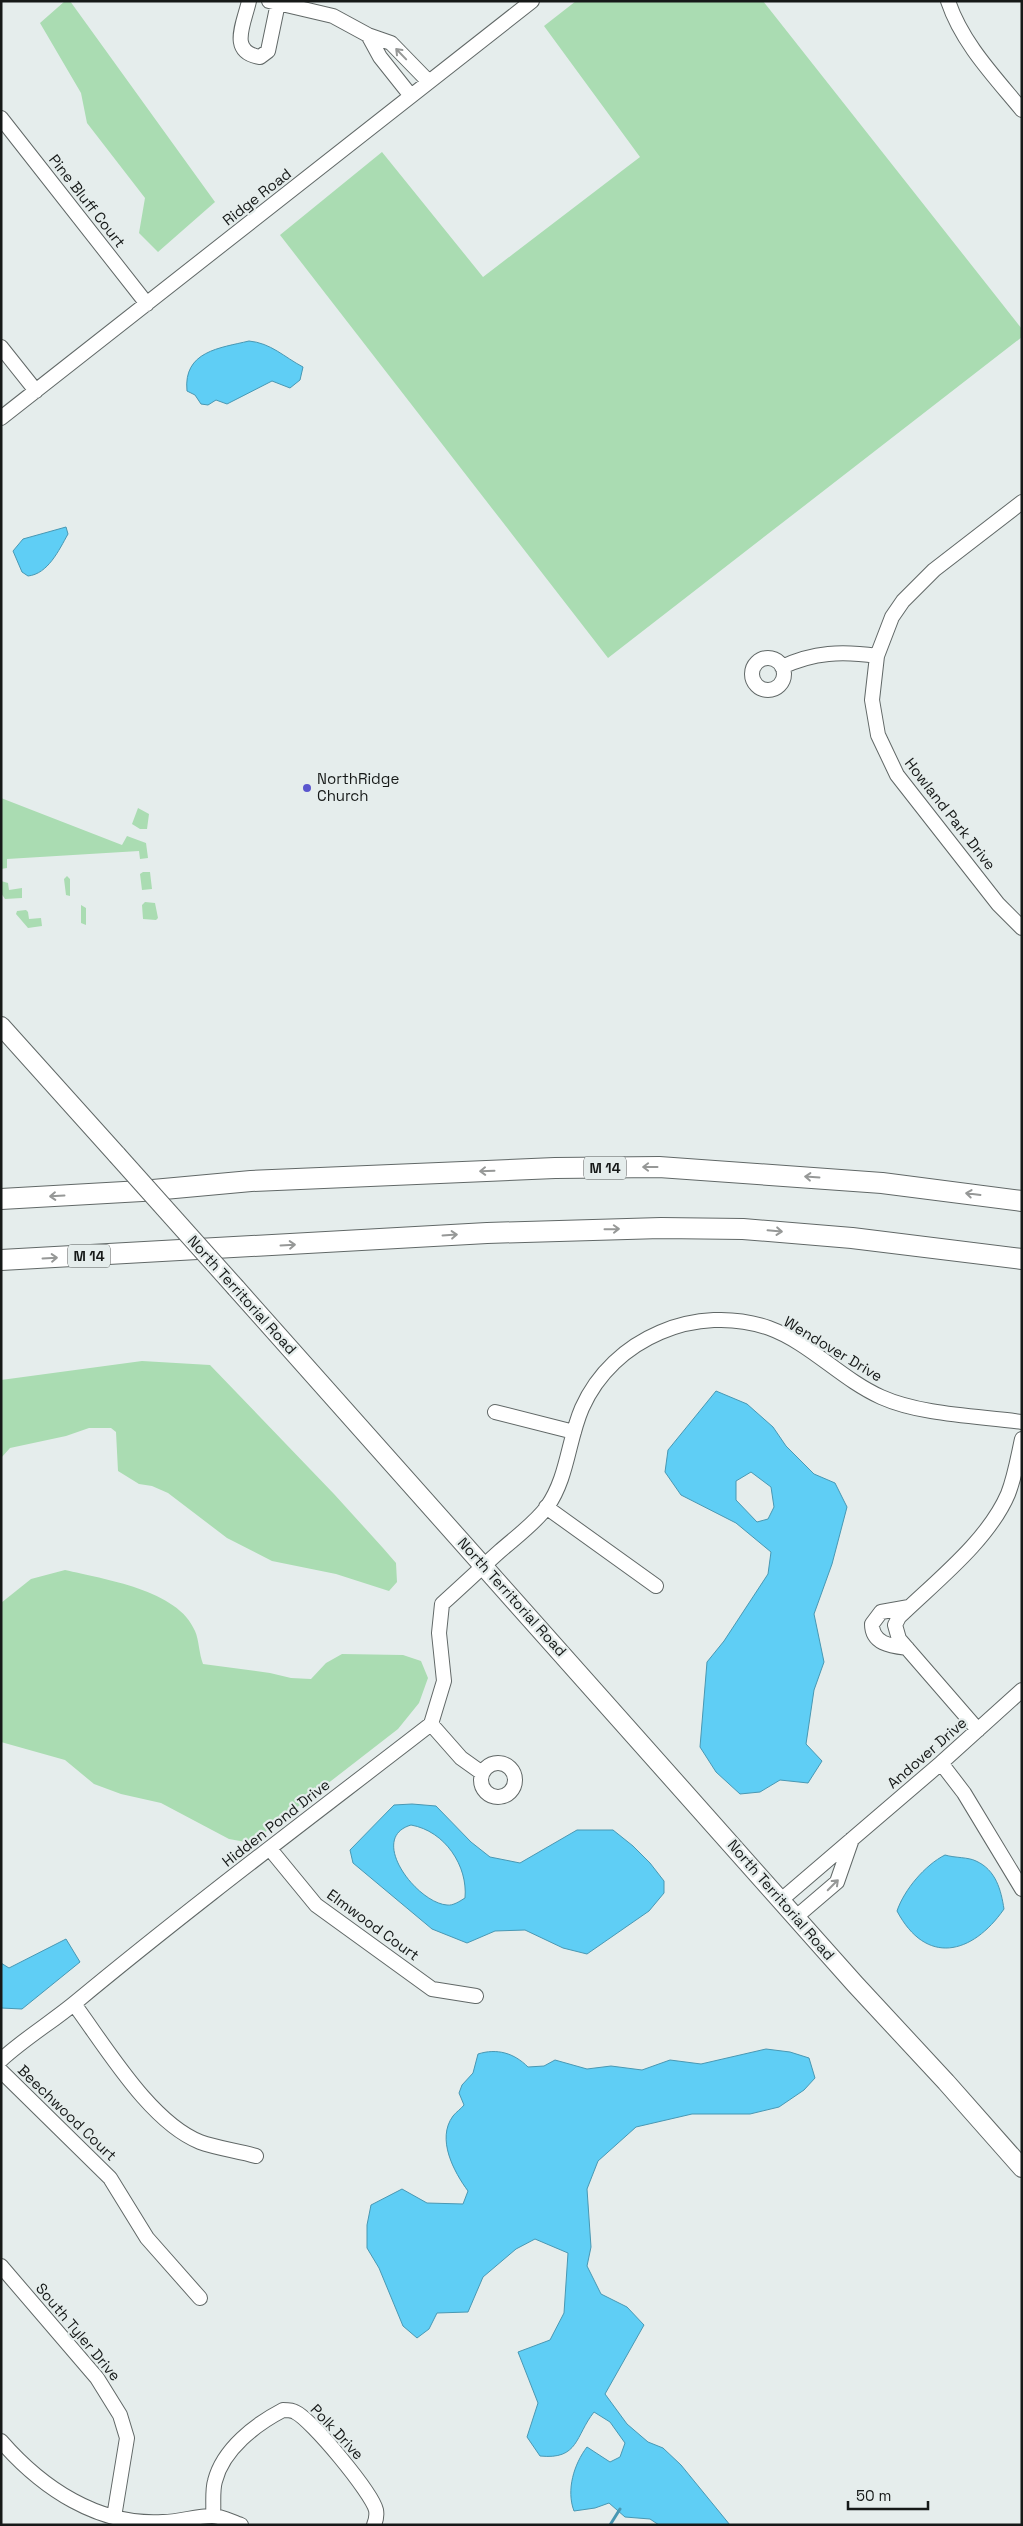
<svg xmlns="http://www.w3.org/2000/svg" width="1023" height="2526" font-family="'Space Grotesk',sans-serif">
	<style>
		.green { fill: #aadcb2 }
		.water { fill: #5fcef5; stroke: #4998b3; fill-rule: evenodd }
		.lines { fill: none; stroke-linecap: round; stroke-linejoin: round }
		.stream { stroke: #4998b3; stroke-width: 3 }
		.minor-casing { stroke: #616867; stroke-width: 16 }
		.major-casing { stroke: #616867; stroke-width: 20 }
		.highway-casing { stroke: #616867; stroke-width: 22 }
		.minor { stroke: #fff; stroke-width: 14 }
		.major { stroke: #fff; stroke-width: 18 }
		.highway { stroke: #fff; stroke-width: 20 }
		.major-bridge-casing { stroke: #616867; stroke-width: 20; stroke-linecap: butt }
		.major-bridge { stroke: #fff; stroke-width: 18 }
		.oneway { stroke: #969897 }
		.poi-dot { fill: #5a56ce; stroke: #e5edec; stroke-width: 2 }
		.labels { text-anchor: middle; stroke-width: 4.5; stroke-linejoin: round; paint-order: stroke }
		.shield { fill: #e5edec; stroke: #545958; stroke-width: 1 }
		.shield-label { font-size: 14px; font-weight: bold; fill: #161918 }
		.street-label { font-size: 15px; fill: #161918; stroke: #e5edec }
		.poi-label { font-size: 15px; fill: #161918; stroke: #e5edec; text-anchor: start }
	</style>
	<rect width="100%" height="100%" fill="#e5edec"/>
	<path class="green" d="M65,1h5l145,201 -57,50 -19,-19 6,-35 -58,-75 -6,-30 -41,-70z
		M576,1h187l259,328v8l-414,321 -328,-423 102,-83 101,125 157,-120 -96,-131z
		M1,798l121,47 5,-9 19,7 2,15 -8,1 -1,-8 -132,8v9l-6,1z
		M138,808l11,6 -2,15h-7l-8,-5z
		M143,872h7l2,17 -10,1 -2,-16z
		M67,876l3,3v17l-4,-1 -2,-16z
		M1,881l7,2 1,7 13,-2v10l-17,1 -4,-6z
		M145,902l10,1 3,15 -2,2 -13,-1 -1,-14z
		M81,905l5,3v17l-5,-2z
		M26,910l2,2 1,7 12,-1 1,8 -14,2 -12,-14 1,-3z
		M142,1361l68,4 124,129 49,54 13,15 1,19 -8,9 -53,-17 -64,-13 -45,-23 -59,-45 -16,-7 -13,-2 -21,-13 -2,-39 -5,-4h-22l-23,8 -56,12 -9,10v-78z
		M65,1570c38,9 114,20 130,61 4,9 4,23 8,33l67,9 21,5 20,1 15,-16 16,-9 61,1 18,6 7,17 -9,25 -21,26 -147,114 -22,-4 -68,-36 -40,-9 -27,-10 -29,-24 -64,-18v-139l30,-24z"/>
	<path class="water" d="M249,341c22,2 35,16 54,26l-3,13 -10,8 -18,-7 -45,23 -11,-4 -8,5 -7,-1 -6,-9 -8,-4c-4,-40 33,-43 62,-50z
		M66,527l2,7c-9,16 -20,40 -40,42l-6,-4 -9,-21 10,-12z
		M716,1391l31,13 26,23 13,19 28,28 21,9 12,24 -15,57 -18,50 10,48 -10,28 -8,54 16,17 -14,22 -28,-3 -20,12 -20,2 -24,-22 -16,-25 7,-85 17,-21 44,-67 3,-22 -35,-29 -55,-28 -16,-23 3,-22zM751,1472l20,15 3,20 -6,12 -11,3 -21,-22v-19z
		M412,1804l24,2 35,36 19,15 30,6 57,-33h36l20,16 17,17 14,18v12l-15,18 -62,43 -24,-6 -38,-18 -30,1 -28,12 -35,-14 -79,-66 -3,-13 44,-45zM411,1825c34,6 57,41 54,73 -5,3 -12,8 -18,7 -30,-2 -80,-67 -36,-80z
		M945,1855c10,3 23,2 31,6 20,9 25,29 28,48 -32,46 -78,57 -107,2 7,-21 28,-46 48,-56z
		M66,1939l14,23 -58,47 -21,-1v-45l8,5z
		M766,2049l24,3 19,6 6,20 -11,12 -25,17 -29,7h-58l-56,13 -38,34 -11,28 4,58 -4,19 14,28 26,13 17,18 -39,69 22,30 21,18 15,6 18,17 49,60h-71l-9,-6 -25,-2 -16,-14 -14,5 -21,3c-8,-21 0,-47 13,-64l23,15 10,-5 5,-14 -15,-21 -16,-10c-19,24 -15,48 -54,44l-13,-19 11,-34 -20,-51 32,-12 14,-27 4,-60 -33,-14 -19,10 -33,28 -15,35 -31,1 -8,16 -12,9 -14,-12 -24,-58 -12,-20v-23l4,-20 31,-16 25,14 36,1 5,-13c-14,-19 -32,-52 -15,-75 3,-4 8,-7 11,-11l-5,-12 3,-8 11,-12 5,-19c19,-6 36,-1 50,13l16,-1 11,-6 32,9 24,-3 31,4 28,-10 31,4z"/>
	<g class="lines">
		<path class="stream" d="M610,2525l10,-16"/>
		<defs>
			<path id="minor" d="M249,1c-5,23 -21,51 11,56l8,-6 10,-48
				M269,1l64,15 35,19 23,8 38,39
				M948,1c14,42 46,75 74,109
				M368,35l12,22 31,39
				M1,118l146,186
				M1,347l35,44
				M1,418l531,-417
				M1022,502l-88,68 -31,31 -11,16 -15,39 -5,44 6,35 19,40 101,129 24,24
				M752 674a16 16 0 1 1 32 0a16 16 0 1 1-32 0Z
				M782,667c32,-15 60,-16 95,-11
				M495,1412l79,20
				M546,1507l110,79
				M907,1648c-16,-2 -35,-4 -35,-24l9,-12 28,-5
				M431,1724l30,34 21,15
				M978,1730l-79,-91 -4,-14 4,-8c36,-35 89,-76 109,-123 7,-18 10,-37 14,-55
				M941,1763l23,30 58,96
				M481 1780a17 17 0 1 1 34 0a17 17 0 1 1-34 0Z
				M270,1849l46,56 116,84 44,7
				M781,1900l160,-137 81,-73
				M796,1917l41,-35 15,-43
				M74,2004c32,43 76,118 126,138 16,6 39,9 56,14
				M1,2060c24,-22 51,-38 75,-58 116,-96 236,-186 355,-278l13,-43 -5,-48 3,-29c19,-17 39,-36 58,-53 16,-14 34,-27 47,-44 21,-30 21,-67 35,-99 31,-70 115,-105 187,-80 41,15 72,51 112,69 40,18 97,19 141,25
				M1,2071l109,107 37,60 53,60
				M1,2266l96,112 23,37 7,23 -13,79
				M1,2441c41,47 97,85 162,81 16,0 33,-6 49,-6 9,0 20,6 29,9
				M213,2516c1,-11 -1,-25 2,-35 8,-32 41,-57 68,-71 4,0 9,0 12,2 16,7 77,81 81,98 1,5 0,10 -2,15"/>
			<path id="major" d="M1,1026l116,129
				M236,1288l619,696 91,98 76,86"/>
			<path id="highway" d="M1,1199l141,-8 109,-10 304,-13 104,-1 223,16 140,18
				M1,1260l486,-27 174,-5 82,1 109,9 170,21"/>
		</defs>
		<use href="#minor" class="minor-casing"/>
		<use href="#major" class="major-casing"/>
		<use href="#highway" class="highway-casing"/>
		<use href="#minor" class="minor"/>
		<use href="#major" class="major"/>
		<use href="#highway" class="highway"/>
		<defs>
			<path id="major-bridge" d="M117,1155l119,133"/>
		</defs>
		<use href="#major-bridge" class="major-bridge-casing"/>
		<use href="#major-bridge" class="major-bridge"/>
	</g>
	<defs><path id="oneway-shaft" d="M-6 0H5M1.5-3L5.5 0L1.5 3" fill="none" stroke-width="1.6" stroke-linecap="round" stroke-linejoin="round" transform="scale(1.25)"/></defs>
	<g class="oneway">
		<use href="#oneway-shaft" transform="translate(401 54) rotate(-134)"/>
		<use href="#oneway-shaft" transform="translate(650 1167) rotate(180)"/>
		<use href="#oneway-shaft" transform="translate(487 1171) rotate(178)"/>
		<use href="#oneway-shaft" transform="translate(812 1177) rotate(-176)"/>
		<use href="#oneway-shaft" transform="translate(973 1194) rotate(-173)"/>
		<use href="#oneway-shaft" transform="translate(57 1196) rotate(177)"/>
		<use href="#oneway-shaft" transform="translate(612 1229) rotate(-1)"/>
		<use href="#oneway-shaft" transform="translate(775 1231) rotate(5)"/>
		<use href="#oneway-shaft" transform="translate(450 1235) rotate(-4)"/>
		<use href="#oneway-shaft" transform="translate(288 1245) rotate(-3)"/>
		<use href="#oneway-shaft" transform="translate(50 1258) rotate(-3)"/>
		<use href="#oneway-shaft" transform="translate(833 1885) rotate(-45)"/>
	</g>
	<circle class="poi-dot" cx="307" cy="788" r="5"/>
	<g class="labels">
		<g class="shield">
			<rect x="584" y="1156.5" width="42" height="23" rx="4"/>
			<rect x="68" y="1244.5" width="42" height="23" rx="4"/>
		</g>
		<g class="shield-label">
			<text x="605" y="1173">M 14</text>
			<text x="89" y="1261">M 14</text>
		</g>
		<g class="street-label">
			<text transform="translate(257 197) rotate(-38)" y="5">Ridge Road</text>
			<text transform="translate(87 201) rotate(52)" y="5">Pine Bluff Court</text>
			<text transform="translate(950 814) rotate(52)" y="5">Howland Park Drive</text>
			<text transform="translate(242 1295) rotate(48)" y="5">North Territorial Road</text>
			<text transform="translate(833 1349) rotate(31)" y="5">Wendover Drive</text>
			<text transform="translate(512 1597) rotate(48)" y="5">North Territorial Road</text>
			<text transform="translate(927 1753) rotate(-41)" y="5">Andover Drive</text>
			<text transform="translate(276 1823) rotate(-38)" y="5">Hidden Pond Drive</text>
			<text transform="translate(781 1900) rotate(49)" y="5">North Territorial Road</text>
			<text transform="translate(373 1925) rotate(36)" y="5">Elmwood Court</text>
			<text transform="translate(67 2113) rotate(44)" y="5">Beechwood Court</text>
			<text transform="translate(78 2332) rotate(50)" y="5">South Tyler Drive</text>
			<text transform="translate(337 2432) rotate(47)" y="5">Polk Drive</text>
		</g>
		<g class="poi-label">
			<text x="317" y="784">NorthRidge<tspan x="317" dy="17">Church</tspan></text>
		</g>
	</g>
	<rect width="1023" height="2526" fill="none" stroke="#161918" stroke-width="5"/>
	<path d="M848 2501v8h80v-8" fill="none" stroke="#161918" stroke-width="2.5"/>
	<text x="856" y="2501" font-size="15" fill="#161918" stroke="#e5edec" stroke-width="4" paint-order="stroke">50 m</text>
</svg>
